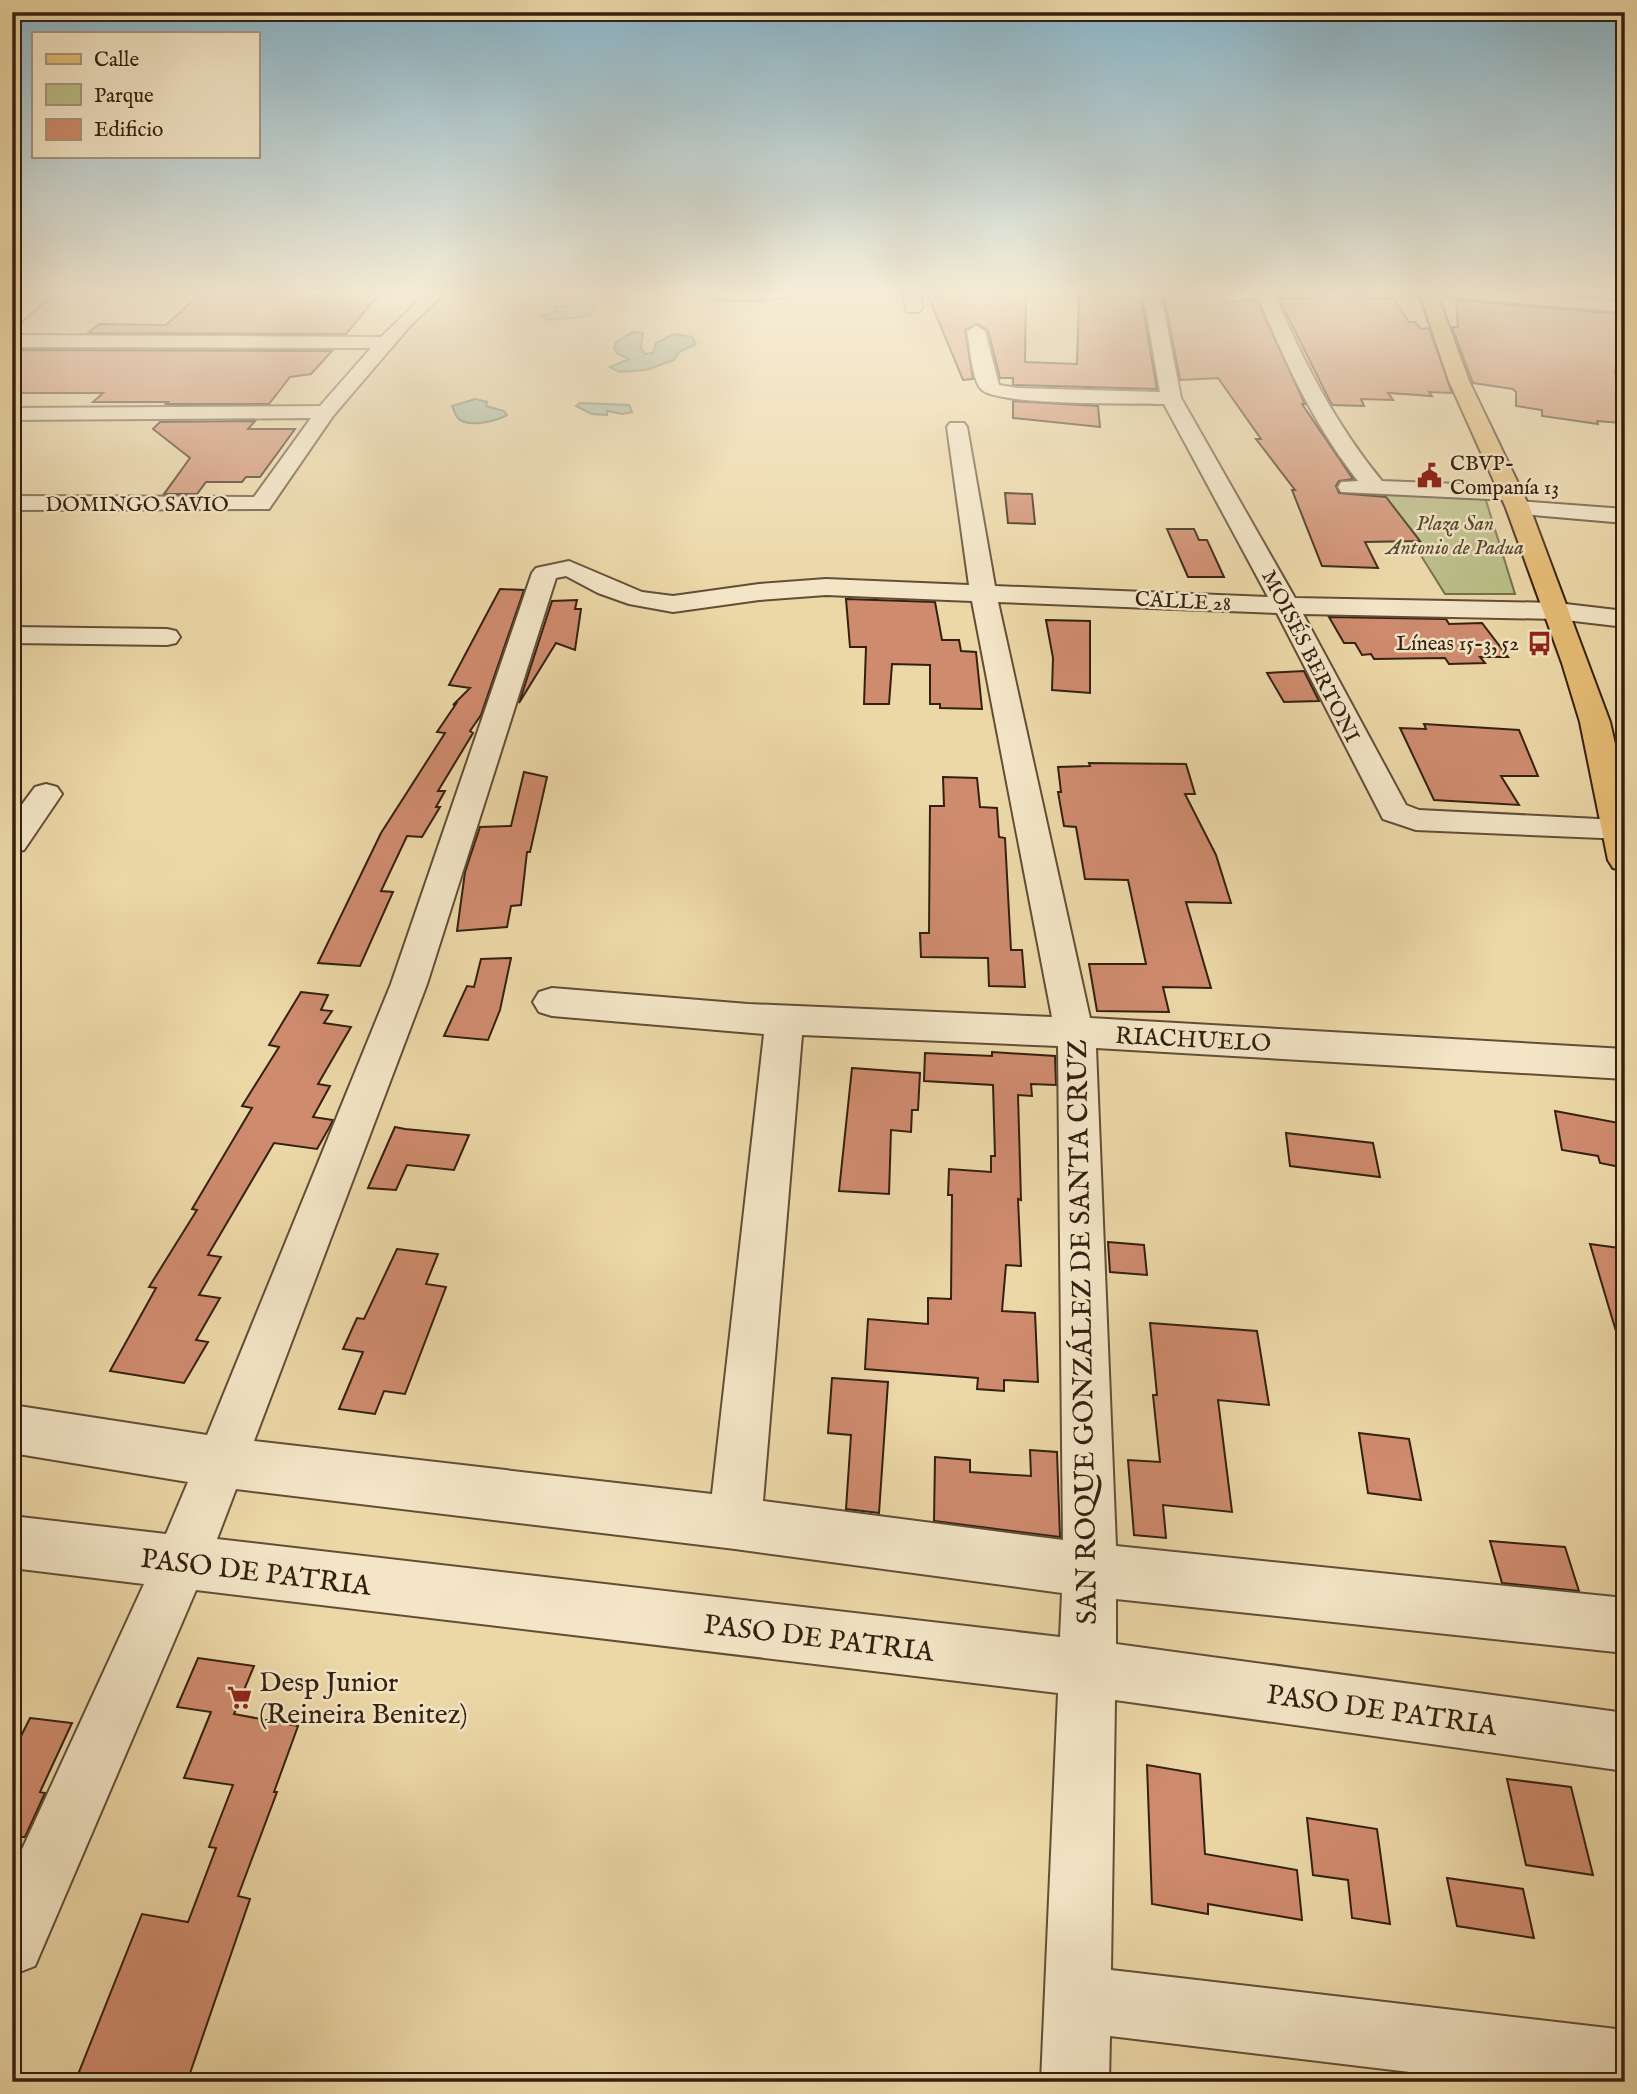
<svg xmlns="http://www.w3.org/2000/svg" width="1637" height="2094" font-family="'IM FELL English',serif">
	<style>
		.green { fill: #b9be86; stroke: #766f4c; stroke-width: 2 }
		.water { fill: #9abaa3; stroke: #717c69; stroke-width: 2 }
		.building { fill: #cf8b6e; stroke: #342011; stroke-width: 2 }
		.lines { fill: none; stroke-linecap: round; stroke-linejoin: round }
		.minor-casing { stroke: #624e36; stroke-width: 4 }
		.major-casing { stroke: #342011; stroke-width: 4 }
		.minor { fill: #f3e5c6; fill-rule: evenodd }
		.major { fill: #e6bc74; fill-rule: evenodd }
		.labels { text-anchor: middle; stroke-width: 5; stroke-linejoin: round; paint-order: stroke }
		.far-poi-label { font-size: 21px; fill: #342011; stroke: #f3e5c6; text-anchor: start }
		.far-street-label { font-size: 21px; fill: #342011; stroke: #f3e5c6 }
		.far-park-label { font-size: 21px; font-style: italic; fill: #55482e; stroke: #f3e5c6 }
		.street-label { font-size: 24px; fill: #342011; stroke: #f3e5c6 }
		.near-street-label { font-size: 28px; fill: #342011; stroke: #f3e5c6 }
		.near-poi-label { font-size: 28px; fill: #342011; stroke: #f3e5c6; text-anchor: start }
	</style>
	<rect width="100%" height="100%" fill="#ecd7a7"/>
	<filter id="stains"><feTurbulence type="fractalNoise" baseFrequency=".00286" numOctaves="4"/><feColorMatrix values="0 0 0 0 .2 0 0 0 0 .09 0 0 0 0 .02 0 0 0 .5 -.17"/></filter>
	<radialGradient id="worn" r=".72"><stop offset=".6" stop-color="#630" stop-opacity="0"/><stop offset="1" stop-color="#630" stop-opacity=".3"/></radialGradient>
	<path class="green" d="M1380,490l104,4 31,100h-70z"/>
	<path class="water" d="M589,304l6,4 -5,8 -42,4 -7,-4 15,-5 -1,-4z
		M633,332l10,1 -2,15 4,6 8,-1 3,-10 18,-9 18,3 4,7 -17,8 -5,8 -28,10 -27,2 -9,-5 19,-8 -12,-6 -3,-5 2,-6z
		M475,399l12,3 -1,4 18,5 3,4c-11,6 -40,14 -50,2 -3,-4 -3,-8 -5,-11z
		M580,403l49,2 3,7 -9,2 -16,-3v4l-15,-1 -16,-8z"/>
	<path class="building" d="M926,291l100,1 -1,70 52,2 2,-68 55,1 -2,-6h8l17,98 -144,-4v-7h-13l-12,-48 -11,-6 -12,6 8,49 -10,1z
		M1163,292l60,1 3,8 31,-1 48,104h-3l51,75 -14,2 -3,5 3,7 47,4 34,44 -55,1 13,26 -56,-2 -30,-76h3l-39,-51h5l-43,-61 -38,2z
		M199,295h27l152,1 -32,38 -258,-1 11,-9 67,1z
		M1319,296l75,3 15,23h6l6,7 8,-1 23,65 -23,-1 3,4 -44,-3 5,7 -32,-1 3,7 -32,-1 -53,-106 41,-1z
		M1456,300l164,14 5,28v29l-10,-1 6,53 -24,-2 1,3 -56,-8v-6l-26,-4v-14l-3,-3 -40,-6 -21,-56h6z
		M12,350l320,1 -21,23 -21,3 -21,27h-103l2,-2h-75l10,-9h-91z
		M1013,401l85,5 2,21 -87,-9z
		M255,421l-7,8h47l-35,48h-14l-4,5h-36l-9,12h-33l26,-36 -37,-29 7,-7z
		M1005,493l27,1 3,30 -27,-1z
		M1167,529h27l5,11h8l17,37h-36z
		M500,589l24,1 -43,125 -11,16 3,2 -35,58h7l-9,16h4l-18,30 -15,-1 -26,55 12,1 -33,74 -42,-3 63,-130 64,-100 -8,-1 19,-28 -3,1 17,-17 -21,-3z
		M846,599l89,3 7,38h17l2,11 15,1 6,57 -42,-1v-4h-10v-39l-38,-1 -3,40h-25l2,-57h-16z
		M577,600l-2,9h6l-6,41 -19,-7 -37,60 33,-102z
		M1329,617l117,2 3,5 33,-1 26,34h-28l5,6 -36,1 -4,-6 -71,1 -3,-5 -9,1 -7,-12h-11z
		M1046,620l44,1v72l-38,-3 1,-32z
		M1304,671l15,30 -35,1 -17,-29z
		M1424,724l95,6 19,46h-37l18,29 -85,-5 -34,-72 26,1z
		M1089,763l97,1 9,30h-10l31,61 15,48 -45,-1 25,86 -48,-1 6,25 -72,-1 -8,-47h57l-18,-84 -43,-1 -9,-52 -12,-1 -6,-34h3l-3,-25 32,-1z
		M524,772l23,5 -17,75h-3l-6,53 -10,1 -4,21 -50,4 8,-59 15,-45 31,-1z
		M943,777l34,1 3,29 17,1 2,29 6,1 6,112h11l3,37 -36,-1 -1,-28 -67,-1 -1,-24h9l1,-127h14z
		M511,958l-11,52 -12,30 -44,-4 23,-50 7,1 7,-28z
		M301,992l27,3 -7,15 11,1 -8,12 27,4 -33,57 12,2 -17,31 20,3 -4,8 -12,21 -43,-6 -66,112 13,2 -22,38 21,3 -24,42 12,2 -24,41 -74,-12 46,-83 -7,-1 48,-77 -5,-1 60,-101 -10,-2 37,-59 -10,-2z
		M992,1052l63,4 1,29 -25,-1 1,12 -14,-1 3,105 -3,-1 3,67 -15,-1 -4,46 33,2 3,69 -34,-2v11l-27,-2 1,-11 -113,-9 3,-50 60,5v-26l23,1 1,-104h-4l1,-26 42,3v-16h4l-2,-71 -69,-4 1,-28 67,3z
		M852,1068l68,5 -2,37h-6l-1,22 -20,-2 -2,64 -50,-3z
		M1555,1111l64,12 6,26v19l-25,-5 -2,-7 -36,-6z
		M395,1127l10,2 64,6 -15,35 -47,-5 -11,25 -28,-2z
		M1286,1133l87,10 7,34 -90,-11z
		M1108,1242l36,3 3,30 -37,-3z
		M1590,1244l29,4 6,16v73l-7,1z
		M397,1249l41,5 -12,30 20,3 -41,107 -21,-3 -9,23 -36,-5 24,-57 -20,-3 14,-31 7,1z
		M1150,1323l107,8 12,74 -51,-5 14,112 -69,-7 3,33 -32,-3 -6,-75 32,2 -7,-67h4z
		M832,1378l56,4 -9,131 -33,-4 5,-74 -23,-2z
		M1359,1433l50,6 12,61 -53,-7z
		M1030,1450l27,2 3,85 -126,-16 1,-64 35,3v12l61,4z
		M1490,1541l75,6 14,44 -77,-8z
		M198,1658l56,8 -20,48 64,12 -24,66h3l-39,104 12,3 -63,183h-112l67,-168 46,8 28,-74 -7,-1 24,-62 -49,-7 27,-66 -34,-5z
		M30,1718l42,5 -32,69 5,1 -20,44h-5l-8,17v-100z
		M1147,1765l53,9 5,80 92,16 5,50 -94,-16v10l-56,-10z
		M1507,1779l64,8 22,88 -67,-10z
		M1307,1818l70,11 13,95 -38,-6 -4,-38 -35,-5z
		M1447,1878l76,11 11,49 -77,-12z"/>
	<g class="lines">
		<defs>
			<path id="minor" d="M37,291h19l-38,33 -6,1v-14z
				M429,291h18l-37,35 -77,90 -64,93 -257,1v-14l242,1 57,-79 -299,2v-12l308,-2 51,-58 -359,-1v-12l369,2z
				M691,291h108c-11,12 -97,12 -108,0z
				M902,291h18l2,17 -3,4h-12z
				M1143,291h17l21,107 114,200 262,5 68,8v16l-68,-8 -254,-5 103,191 13,5 199,10 7,1v18l-209,-9 -33,-11 -106,-206 -279,-11 92,416 535,31v30l-529,-31 20,498 509,52v55l-509,-54v45l509,69v58l-510,-71 -4,270 514,60v52h-132l-383,-46 -1,46h-68l17,-389 -862,-103 -161,376 -23,9v-104l132,-287 -132,-16v-52l154,18 22,-52 -176,-29v-48l195,30 184,-451 141,-411 4,-5 33,-7 73,31 31,4 86,-12 67,-5 143,6 -22,-158 3,-4h14l3,4 28,159 273,11 -104,-193c-29,-1 -169,2 -183,-15 -9,-10 -11,-44 -14,-58l9,-5 9,5 14,54 19,3 142,4zM566,576l32,17 31,11 44,8 86,-12 67,-5 146,6 80,416 -304,-13 -196,-16 -13,4 -6,10 6,10 13,4 212,18 -52,460 -458,-53 173,-457 129,-406zM802,1035l256,11 5,494 -300,-39zM236,1489l499,60 327,44 -2,44 -843,-98z
				M1256,291h17c29,68 62,133 109,190l129,5 8,2 3,5 -3,5 -8,2 -170,-8 -3,-5 3,-5 17,-1c-45,-57 -75,-123 -102,-190z
				M1386,291h113l126,11v10l-175,-15 -56,-1z
				M1518,501l107,8v14l-115,-10 -4,-5 4,-5z
				M12,627l155,2 9,2 4,6 -4,6 -9,2 -155,-2z
				M46,784l11,3 5,7 -38,56 -12,3v-35l23,-31z"/>
			<path id="major" d="M1419,291h17l33,90 61,127 80,214 15,65v84l-12,-3 -5,-8 -28,-138 -18,-59 -56,-155 -57,-127z"/>
		</defs>
		<use href="#minor" class="minor-casing"/>
		<use href="#major" class="major-casing"/>
		<use href="#minor" class="minor"/>
		<use href="#major" class="major"/>
	</g>
	<linearGradient id="sky" x2="0" y2="1"><stop stop-color="#89b6cc"/><stop offset="0.5" stop-color="#f6edd7"/><stop offset="1" stop-color="#f6edd7" stop-opacity="0"/></linearGradient>
	<rect width="1637" height="584" fill="url(#sky)"/>
	<defs>
		<symbol id="civic-bare" viewBox="-9 -9 18 18"><path d="M-.6-6.5H3V-4.5H.6V-3L4-1V1h2V6H-6V1h2V-1L-.6-3ZM-1.2 2.5V6h2.4V2.5Z" fill="#8f2418" stroke="#f3e5c6" stroke-width="2.5" paint-order="stroke"/></symbol>
		<symbol id="bus-bare" viewBox="-9 -9 18 18"><path d="M-5-6H5V4H4V6H2V4H-2V6H-4V4H-5ZM-3.5-4V0h7V-4ZM-3.5 1.2v1.5H-2V1.2ZM2 1.2v1.5H3.5V1.2Z" fill="#8f2418" stroke="#f3e5c6" stroke-width="2.5" paint-order="stroke"/></symbol>
		<symbol id="supermarket-bare" viewBox="-9 -9 18 18"><path d="M-6-5.5h2.5l.6 2H6L4.5 2H-2.5L-4.4-4H-6ZM-1.5 3.2a1.3 1.3 0 1 0 .1 0ZM3 3.2a1.3 1.3 0 1 0 .1 0Z" fill="#8f2418" stroke="#f3e5c6" stroke-width="2.5" paint-order="stroke"/></symbol>
	</defs>
	<g fill-rule="evenodd">
		<use href="#civic-bare" x="1412" y="458" width="35" height="35"/>
		<use href="#bus-bare" x="1522" y="626" width="35" height="35"/>
		<use href="#supermarket-bare" x="222" y="1680" width="35" height="35"/>
	</g>
	<g class="labels">
		<g class="far-poi-label">
			<text x="1450" y="470">CBVP-<tspan x="1450" dy="24">Companía 13</tspan></text>
			<text x="1519" y="650" text-anchor="end">Líneas 15-3, 52</text>
		</g>
		<g class="far-street-label">
			<text x="137" y="511">DOMINGO SAVIO</text>
			<text transform="translate(1183 601) rotate(3)" y="7">CALLE 28</text>
			<text transform="translate(1311 656) rotate(63)" y="7">MOISÉS BERTONI</text>
		</g>
		<g class="far-park-label">
			<text x="1455" y="530">Plaza San<tspan x="1455" dy="24">Antonio de Padua</tspan></text>
		</g>
		<g class="street-label">
			<text transform="translate(1193 1039) rotate(3)" y="8">RIACHUELO</text>
		</g>
		<g class="near-street-label">
			<text transform="translate(1081 1332) rotate(-91)" y="10">SAN ROQUE GONZÁLEZ DE SANTA CRUZ</text>
			<text transform="translate(256 1571) rotate(7)" y="10">PASO DE PATRIA</text>
			<text transform="translate(819 1637) rotate(7)" y="10">PASO DE PATRIA</text>
			<text transform="translate(1382 1709) rotate(8)" y="10">PASO DE PATRIA</text>
		</g>
		<g class="near-poi-label">
			<text x="259" y="1691">Desp Junior<tspan x="259" dy="32">(Reineira Benitez)</tspan></text>
		</g>
	</g>
	<rect width="1637" height="2094" fill="none" stroke="#ecd7a7" stroke-width="42"/>
	<rect x="14" y="14" width="1609" height="2066" fill="none" stroke="#342011" stroke-width="3.5"/>
	<rect x="21" y="21" width="1595" height="2052" fill="none" stroke="#342011" stroke-width="2"/>
	<rect x="32" y="32" width="228" height="126" fill="#f3e5c6" stroke="#a7967e" stroke-width="2"/>
	<rect x="46" y="54" width="35" height="10" fill="#e6bc74" stroke="#a7967e" stroke-width="2"/>
	<text x="94" y="66" font-size="21" fill="#342011">Calle</text>
	<rect x="46" y="84" width="35" height="21" fill="#b9be86" stroke="#a7967e" stroke-width="2"/>
	<text x="94" y="102" font-size="21" fill="#342011">Parque</text>
	<rect x="46" y="119" width="35" height="21" fill="#cf8b6e" stroke="#a7967e" stroke-width="2"/>
	<text x="94" y="136" font-size="21" fill="#342011">Edificio</text>
	<rect width="100%" height="100%" filter="url(#stains)"/>
	<rect width="100%" height="100%" fill="url(#worn)"/>
</svg>
